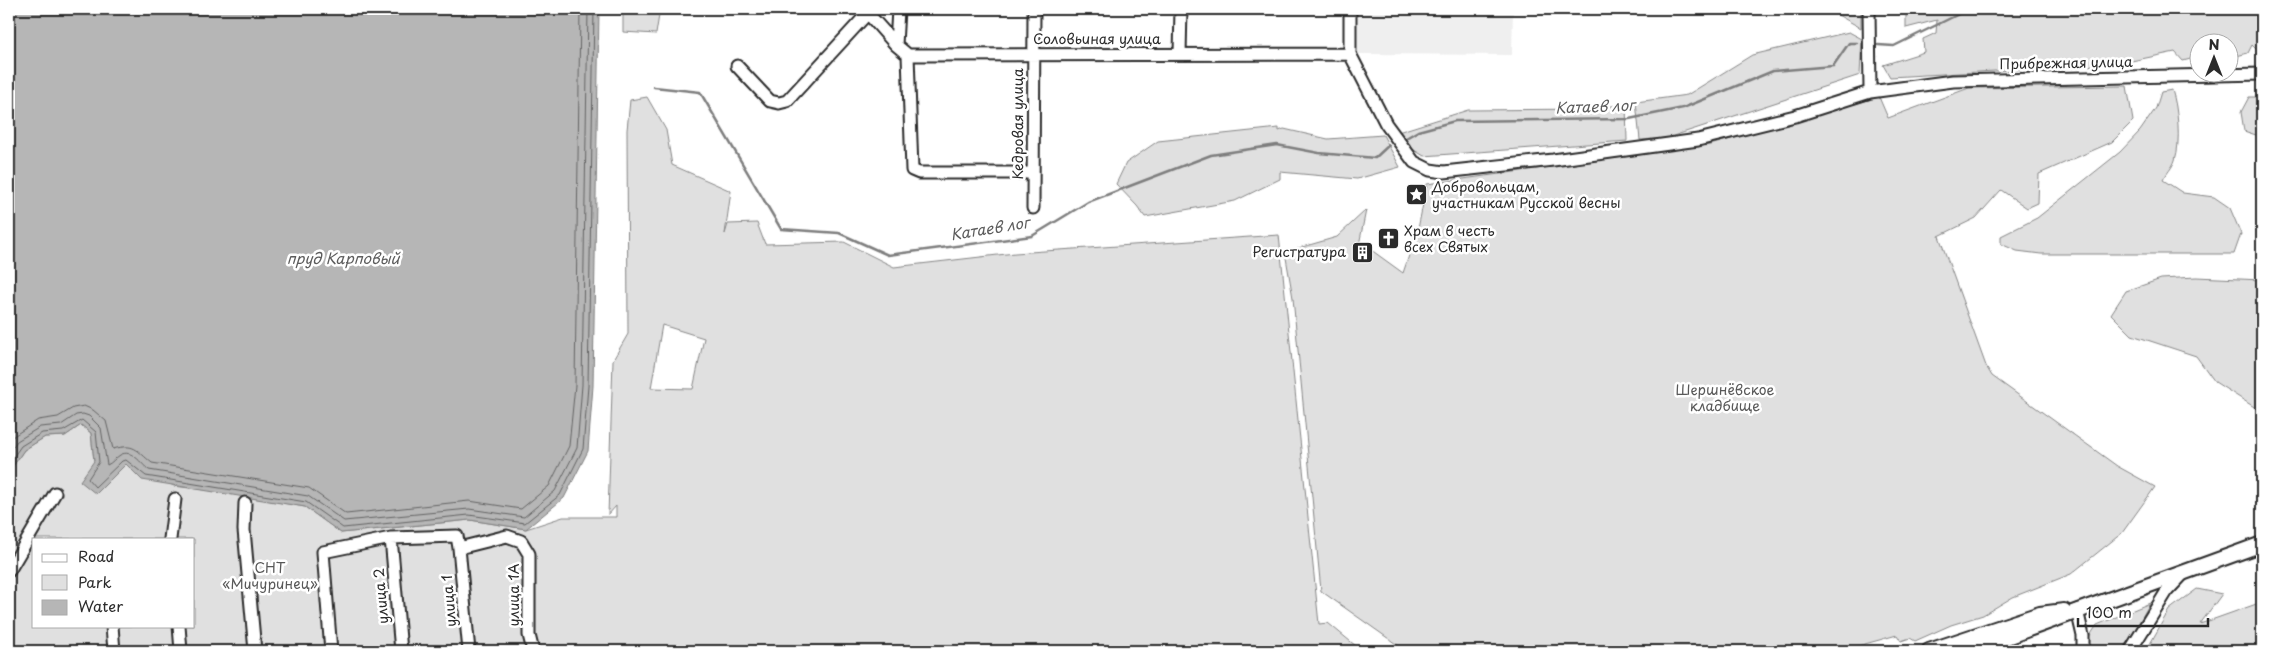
<svg xmlns="http://www.w3.org/2000/svg" width="2271" height="660" font-family="'Playpen Sans',sans-serif">
	<style>
		.built { fill: #efefef }
		.green { fill: #e0e0e0; stroke: #868686; fill-rule: evenodd }
		.water { fill: #b6b6b6; stroke: #7e7e7e }
		.lines { fill: none; stroke-linecap: round; stroke-linejoin: round }
		.shore { stroke: #636363; stroke-width: 1 }
		.stream { stroke: #7e7e7e; stroke-width: 2.5 }
		.minor-casing { stroke: #2b2b2b; stroke-width: 15 }
		.major-casing { stroke: #2b2b2b; stroke-width: 18 }
		.minor { stroke: #fff; stroke-width: 11 }
		.major { stroke: #fff; stroke-width: 14 }
		.labels { text-anchor: middle; stroke-width: 5; stroke-linejoin: round; paint-order: stroke }
		.street-label { font-size: 14px; fill: #2b2b2b; stroke: #fff }
		.poi-label { font-size: 14px; fill: #2b2b2b; stroke: #fff; text-anchor: start }
		.park-label { font-size: 14px; fill: #585858; stroke: #fff }
		.water-label { font-size: 15px; font-style: italic; fill: #5c5c5c; stroke: #fff }
	</style>
	<rect width="100%" height="100%" fill="#fff"/>
	<filter id="ink" filterUnits="userSpaceOnUse"><feTurbulence type="fractalNoise" baseFrequency=".02" numOctaves="2"/><feDisplacementMap in="SourceGraphic" scale="10" xChannelSelector="R" yChannelSelector="G"/><feConvolveMatrix kernelMatrix="1 2 1 2 8 2 1 2 1" color-interpolation-filters="sRGB"/></filter>
	<g filter="url(#ink)">
		<path class="built" d="M1358,9h155l-1,46 -154,-1z"/>
		<path class="green" d="M623,9h37l-4,25 -33,-2z
			M1827,9h34v19z
			M1906,9h356v44h-2l-8,-8 -4,8 -19,5 -1,-16h-30v15l-15,4 -8,-9 -58,12 -227,13 -7,-12 41,-13 -1,-13 13,-6 1,-13 -31,8z
			M1849,32l13,7 -2,36 -193,63 -27,2 -4,-38 51,-7 65,-40z
			M2127,86l6,35 -21,21 -73,32 -1,29 -11,5 -26,-18 -25,28 -37,18 47,130 6,10 125,90 38,21 -33,46 -51,41 -58,23 -30,18 -32,10 -36,16 -5,-3 -9,3 -4,-6 -57,16h-434l-85,-60 -28,-293 -8,-46 52,-15 29,-27 -7,35 15,7 29,21 15,-44 9,-45 283,-39 169,-48 9,21 81,-30z
			M2172,90c6,18 9,52 3,70 -2,7 -9,14 -12,20l20,13 31,4 16,11 11,26 -7,20h-193l-24,-3 -16,-7v-8l36,-18 83,-66 20,-21 16,-23 5,-16z
			M647,97l19,33 6,35 59,26 -6,43 3,-10 29,-1 8,21 79,-2 50,25 121,-14 264,-18 40,389 9,-1 34,28h-662l-3,-6 2,6h-690v-179l15,-22 21,-13 20,-1 16,-11 10,8 3,28 32,3 48,22 47,6 84,15 36,26 129,-13 56,9 37,-12h53v-11l-8,9 5,-155 15,-26 -1,-204 3,-30zM662,325l42,13 -11,51 -42,-1zM34,539h160v87h-160z
			M2249,97h13v40l-18,-6 -3,-19z
			M1626,104l1,37 -203,15 -15,-9 -11,-15 70,-22 124,-1z
			M1279,128v3l5,-2 44,10 55,-4 17,32 -43,12 -77,-7v7l-45,22 -90,16 -8,-11 -21,-22 10,-21 32,-22z
			M2196,277l66,3v132l-47,-30 -19,-26 -64,-21 -21,-21 15,-23 35,-12z
			M2197,589l25,5 -22,30 62,-22v49h-116l23,-41z
			M2150,603l-27,48h-35l-1,-11 10,-15z"/>
		<path class="water" d="M9,9h590l-6,377 -5,65 -24,47 -38,31 -56,-9 -129,13 -36,-26 -163,-27 -16,-16 -30,30 -16,-13 14,-20 -3,-28 -10,-8 -16,11 -20,1 -21,13 -15,22z"/>
		<g class="lines">
			<path class="shore" d="M9,439l29,-19 20,-3 15,-9 11,-2 9,4 13,11 7,28c22,-6 23,1 39,14l157,25 37,26 123,-13 52,8 28,-23 20,-40 6,-61 5,-376
				M9,452l8,-11 23,-14 21,-2 15,-10 7,-1 6,2 12,12 6,37c5,-2 8,-7 13,-10 12,-7 21,9 29,15l159,26 36,25 125,-12 55,8 31,-26 22,-43 5,-63 6,-376
				M9,463l12,-17 21,-13 21,-2 19,-11 14,12 3,30 -11,17 7,8 27,-26 4,-1 20,16 160,26 37,26 126,-13 56,8 35,-28 23,-46 5,-63 6,-377"/>
			<path class="stream" d="M1878,45l16,1 75,-37
				M654,87l46,5 81,137 58,4 49,22 144,-19 56,-34 123,-47 66,-10 42,8 56,5 14,-13
				M1406,138l12,-7 37,-10 174,-2 54,-11 90,-37 60,-5 16,-23h8"/>
			<defs>
				<path id="minor" d="M864,9l32,36 12,10 442,-1
					M1350,9v45l36,70 28,38 16,8 14,2 109,-12 145,-20 97,-24 75,-24 83,-11 309,-7
					M1869,9l1,83
					M896,45l2,-36
					M1180,54l1,-45
					M908,55l4,115 7,3h114
					M737,66l33,35 9,2 8,-2 81,-88
					M1033,208l1,-199
					M245,503l-1,27 11,121
					M391,538l10,113
					M170,539l5,-40
					M459,548l10,103
					M9,571l46,-78
					M2077,610l6,26v15
					M112,626l2,25
					M179,626l2,25
					M331,651l-8,-99 68,-14 66,-2 2,12 48,-12 14,5 8,13v81l4,16
					M2130,651l37,-60 17,-18"/>
				<path id="major" d="M1929,651l111,-37 24,-3
					M1968,651l294,-107"/>
			</defs>
			<use href="#minor" class="minor-casing"/>
			<use href="#major" class="major-casing"/>
			<use href="#minor" class="minor"/>
			<use href="#major" class="major"/>
		</g>
	</g>
	<defs>
		<symbol id="sight-square" viewBox="-11 -11 22 22"><rect x="-9" y="-9" width="18" height="18" rx="4" fill="#2b2b2b" stroke="#fff"/><path d="M0-6L1.8-2.2L6-1.7L2.9 1.2L3.7 5.4L0 3.3L-3.7 5.4L-2.9 1.2L-6-1.7L-1.8-2.2Z" fill="#fff"/></symbol>
		<symbol id="church-square" viewBox="-11 -11 22 22"><rect x="-9" y="-9" width="18" height="18" rx="4" fill="#2b2b2b" stroke="#fff"/><path d="M-1.2-6h2.4v3.5h3.3v2.4h-3.3V6h-2.4V-.1h-3.3v-2.4h3.3Z" fill="#fff"/></symbol>
		<symbol id="building-square" viewBox="-11 -11 22 22"><rect x="-9" y="-9" width="18" height="18" rx="4" fill="#2b2b2b" stroke="#fff"/><path d="M-4-6H4V6H1V3H-1V6H-4ZM-2.5-4.3h1.7v1.8h-1.7ZM.8-4.3h1.7v1.8H.8ZM-2.5-1h1.7V.8h-1.7ZM.8-1h1.7V.8H.8Z" fill="#fff"/></symbol>
	</defs>
	<g fill-rule="evenodd">
		<use href="#sight-square" x="1404" y="182" width="25" height="25"/>
		<use href="#church-square" x="1376" y="226" width="25" height="25"/>
		<use href="#building-square" x="1350" y="240" width="25" height="25"/>
	</g>
	<g class="labels">
		<g class="street-label">
			<text x="1097" y="44">Соловьиная улица</text>
			<text transform="translate(2066 63) rotate(-1)" y="5">Прибрежная улица</text>
			<text transform="translate(1018 124) rotate(-90)" y="5">Кедровая улица</text>
			<text transform="translate(514 595) rotate(-90)" y="5">улица 1А</text>
			<text transform="translate(381 596) rotate(-95)" y="5">улица 2</text>
			<text transform="translate(449 601) rotate(-95)" y="5">улица 1</text>
		</g>
		<g class="poi-label">
			<text x="1432" y="192">Добровольцам,<tspan x="1432" dy="16">участникам Русской весны</tspan></text>
			<text x="1404" y="236">Храм в честь<tspan x="1404" dy="16">всех Святых</tspan></text>
			<text x="1346" y="257" text-anchor="end">Регистратура</text>
		</g>
		<g class="park-label">
			<text x="1725" y="395">Шершнёвское<tspan x="1725" dy="16">кладбище</tspan></text>
			<text x="270" y="573">СНТ<tspan x="270" dy="16">«Мичуринец»</tspan></text>
		</g>
		<g class="water-label">
			<text transform="translate(1595 107) rotate(-2)" y="5">Катаев лог</text>
			<text transform="translate(990 229) rotate(-9)" y="5">Катаев лог</text>
			<text x="343" y="264">пруд Карповый</text>
		</g>
	</g>
	<rect width="2271" height="660" fill="none" stroke="#fff" stroke-width="30"/>
	<rect x="15" y="15" width="2241" height="630" fill="none" stroke="#2b2b2b" stroke-width="2" filter="url(#ink)"/>
	<rect x="32" y="538" width="162" height="90" fill="#ffffff" stroke="#aaaaaa"/>
	<rect x="42" y="554" width="25" height="8" fill="#ffffff" stroke="#aaaaaa"/>
	<text x="78" y="562" font-size="15" fill="#2b2b2b">Road</text>
	<rect x="42" y="575" width="25" height="15" fill="#e0e0e0" stroke="#aaaaaa"/>
	<text x="78" y="588" font-size="15" fill="#2b2b2b">Park</text>
	<rect x="42" y="600" width="25" height="15" fill="#b6b6b6" stroke="#aaaaaa"/>
	<text x="78" y="612" font-size="15" fill="#2b2b2b">Water</text>
	<g transform="translate(2214 58)"><circle r="24" fill="#ffffff" stroke="#aaaaaa"/>
	<path d="M0-4L9 19L0 12L-9 19Z" fill="#2b2b2b"/>
	<text y="-8" font-size="14" font-weight="bold" text-anchor="middle" fill="#2b2b2b">N</text>
	</g>
	<path d="M2078 618v8h130v-8" fill="none" stroke="#2b2b2b" stroke-width="2.5"/>
	<text x="2086" y="618" font-size="15" fill="#2b2b2b" stroke="#ffffff" stroke-width="4" paint-order="stroke">100 m</text>
</svg>
